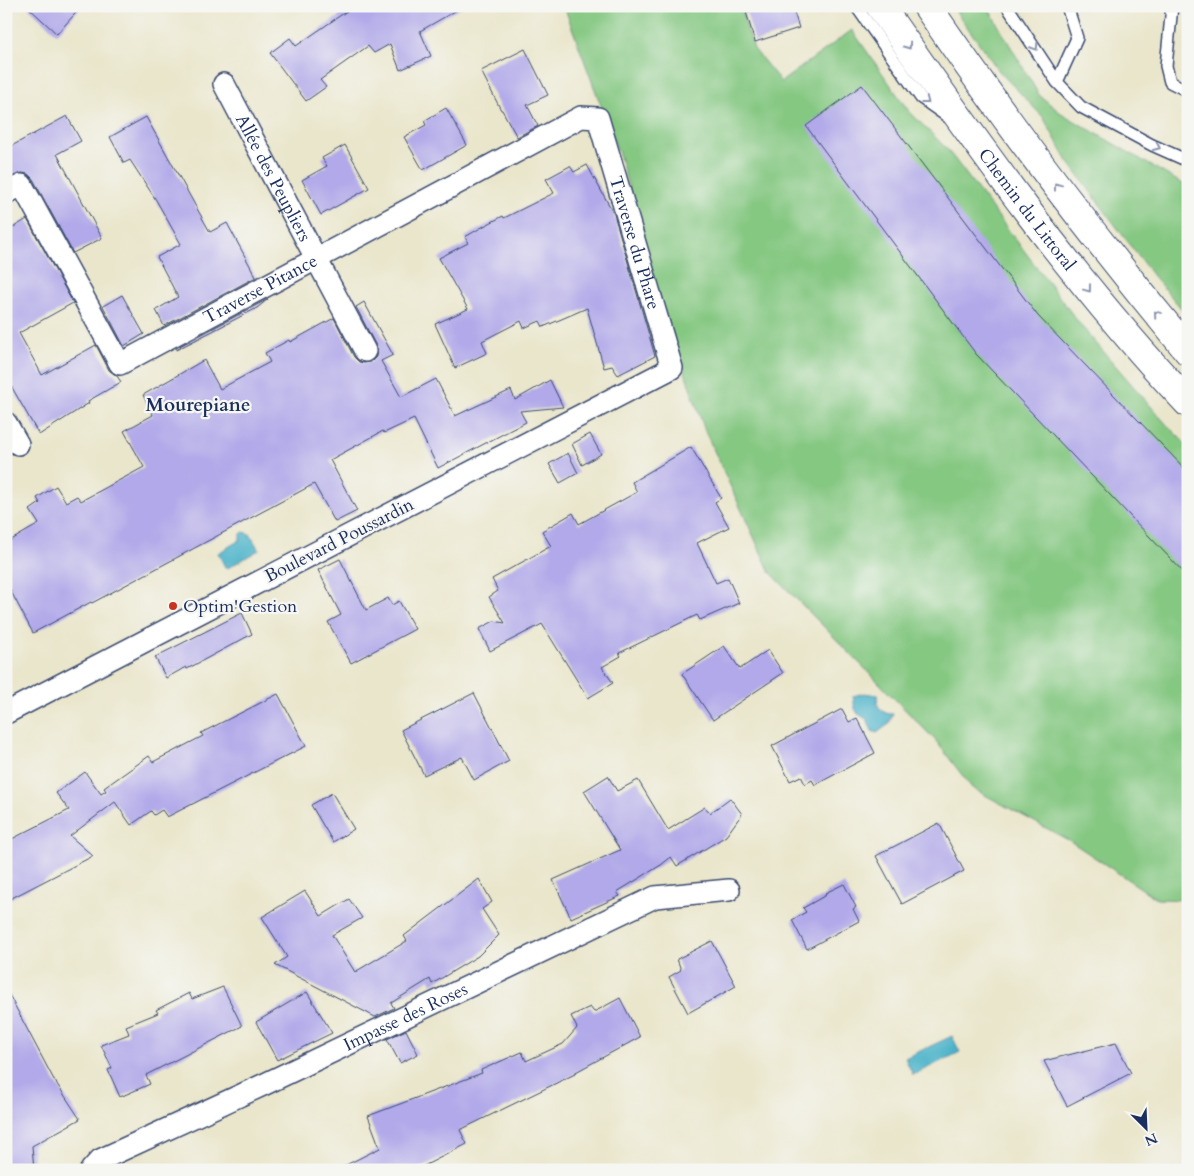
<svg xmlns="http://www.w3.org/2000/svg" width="1194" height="1176" font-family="Cardo,serif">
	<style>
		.green { fill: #85c882; stroke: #507c70 }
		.water { fill: #4bb3c9; stroke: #337194 }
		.building { fill: #b1a9e9 }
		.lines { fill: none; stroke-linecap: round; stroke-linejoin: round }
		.service-casing { stroke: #3a4a6e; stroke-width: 14 }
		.minor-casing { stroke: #3a4a6e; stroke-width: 24 }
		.primary-casing { stroke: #3a4a6e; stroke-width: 30 }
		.service { stroke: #fff; stroke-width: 11 }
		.minor { stroke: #fff; stroke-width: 21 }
		.primary { stroke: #fff; stroke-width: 28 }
		.oneway { stroke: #8d97ae }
		.poi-dot { fill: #c8321e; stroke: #f6f6f2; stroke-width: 2 }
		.labels { text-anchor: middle; stroke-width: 4.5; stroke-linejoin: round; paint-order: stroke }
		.street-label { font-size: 18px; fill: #1b2f5e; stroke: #f6f6f2 }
		.poi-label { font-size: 18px; fill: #1b2f5e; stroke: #f6f6f2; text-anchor: start }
		.neighbourhood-label { font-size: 19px; font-weight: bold; fill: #1b2f5e; stroke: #f6f6f2 }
	</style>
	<rect width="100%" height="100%" fill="#f6f6f2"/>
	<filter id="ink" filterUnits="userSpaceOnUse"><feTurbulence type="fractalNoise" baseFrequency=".02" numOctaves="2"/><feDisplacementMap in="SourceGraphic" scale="10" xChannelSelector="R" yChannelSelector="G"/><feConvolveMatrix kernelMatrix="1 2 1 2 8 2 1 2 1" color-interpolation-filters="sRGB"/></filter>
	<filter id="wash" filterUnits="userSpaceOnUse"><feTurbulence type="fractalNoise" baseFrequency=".0096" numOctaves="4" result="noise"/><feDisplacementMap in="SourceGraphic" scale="20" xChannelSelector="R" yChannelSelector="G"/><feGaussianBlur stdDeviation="1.12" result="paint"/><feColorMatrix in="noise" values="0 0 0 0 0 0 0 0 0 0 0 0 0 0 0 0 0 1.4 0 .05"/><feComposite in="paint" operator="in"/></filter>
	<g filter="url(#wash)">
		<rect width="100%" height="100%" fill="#eae6cc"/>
		<path class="green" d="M564,6h176l14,43 27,33 71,-52 56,80 39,39 135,178 85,98 21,21v454l-31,-1 -87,-58 -98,-53 -36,-47 -166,-169 -65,-141 -46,-135 -39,-139z
			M952,6h35l52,89 22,18 127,74v129l-35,-40 -86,-116 -24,-43 -44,-46z"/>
		<path class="water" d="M243,532l7,2 9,16 -33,19 -8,-16 22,-13v-5z
			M864,693l14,2c-3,12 4,19 15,19l-4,10 -12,9 -5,-2 -5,-12c-13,-6 -12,-9 -14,-23z
			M952,1036l8,16 -47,23 -8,-17z"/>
		<g id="blocks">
			<path class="building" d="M27,6h55l-25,28z
				M354,6h110l-44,25 11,25 -31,14 -10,-26 -16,9 -6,-7 -48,34 6,7 -20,14 -36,-48 20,-15 6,8z
				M766,6h26l7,22 -44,14 -9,-30z
				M525,49l23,46 -21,10 11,21 -21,11 -15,-27h-1l-20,-39z
				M862,85l176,231 150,156v105l-212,-223 -170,-228z
				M446,108l21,37 -44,25 -19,-33 22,-12 -2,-4z
				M67,116l14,25 -24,13 45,84 -29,15 -40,-74 -5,-5 -6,-1 -16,6v-30z
				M146,117l64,115 17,-9 29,54 -92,49 -8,-16 22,-13 -21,-40 24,-13 -25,-44 -26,-40 -6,3 -14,-26z
				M345,145l24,43 -48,27 -19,-35 25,-14 -5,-8z
				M587,165l27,49 41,142 -37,19 -6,-9 -8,2 -17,-60 -44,19 -3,-6 -16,7 -3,-7 -39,20 5,12 -32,15 -20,-44 33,-15 -29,-51 29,-15 -3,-6 19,-11 19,-10 1,2 50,-25 -8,-14 24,-13 4,6z
				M27,219l46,84 -54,30 23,42 54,-30 13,25 8,6 4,6 -33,19 1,2 -50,32 -33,-58v-145z
				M122,295l22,39 -20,12 -21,-40z
				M268,299l-11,9 -81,42v-2z
				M364,302l29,53 -12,6 20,36 35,-18 19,37 56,-26 4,10 35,-20 13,27 -43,4 6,11 -88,46 -24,-49 -30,14 -1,-2 -53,29 27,51 -22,11 -21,-38 -222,119 -1,-1 -58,31 -27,-51v-39l33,-19 -9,-14 10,-7 -3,-5 19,-12 10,16 11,-6 4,5 63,-34 -20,-36 29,-16 -10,-20 61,-35 16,29 50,-27 -5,-9 24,-13 1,2 44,-24 20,39 5,5 5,1 7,-1 5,-5 1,-6 -1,-5 -20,-39z
				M590,434l11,20 -19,11 -10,-21z
				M691,447l30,51 -6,4 14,25 -32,16 19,40 12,-5 11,25 -39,17 -3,-5 -78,38 2,3 -19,11 11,16 -25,15 -46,-74 -52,27 -11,-22 15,-8 11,2 -16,-26 9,-6 -6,-12 59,-33 -9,-15 31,-18 6,11 58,-32 -5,-10z
				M568,453l10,20 -18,10 -11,-19z
				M340,559l26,51 22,-12 4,7 7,-4 16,28 -64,34 -23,-41 13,-7 -23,-45z
				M242,613l10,21 -65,35 -1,-2 -20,11 -11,-21z
				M724,646l16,23 28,-19 15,23 -70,47 -31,-46z
				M474,693l35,68 -35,19 -12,-23 -38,18 -23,-45z
				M278,694l28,52 -139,71 -5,-7 -8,5 -3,-4 -20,14 -16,-23 -45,34 23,20 -87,45v-59l63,-32 -13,-17 29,-21 16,22 5,-3 -2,-3 45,-32 4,6 50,-26 -2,-3z
				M842,709l7,13 8,-4 18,35 -60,32 -3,-5 -7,4 -4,-8 -11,5 -18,-35z
				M608,776l9,15 21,-11 30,50 37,-23 5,6 20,-15 12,16 -16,22 -49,30 -6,-9 -10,8 -44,27 3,4 -49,22 -18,-38 67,-30 -36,-59z
				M332,793l22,36 -21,13 -22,-37z
				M939,823l25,48 -62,33 -26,-48z
				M479,879l13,23 -10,7 17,26 -21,21 -46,28 -2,-5 -39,24 3,5 -19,9 -100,-52 12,-8 -25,-40 43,-26 16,25 28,-17 13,19 -30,17 23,37 52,-31 -3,-5z
				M844,884l12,23 -3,2 6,12 -52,28 -15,-29 14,-8 -3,-4 23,-13 -1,-2z
				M712,941l24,45 -48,27 -19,-36 12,-7 -4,-11z
				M223,987l19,39 -96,49 4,9 -30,13 -12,-27 4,-2 -11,-23 28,-11 -3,-8 32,-13 -2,-3 33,-17 3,6z
				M6,989l47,89 27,41 -48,27 2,24h-28v-117l5,-3 -5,-9z
				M307,992l25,41 -55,27 -21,-38z
				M620,998l20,39 -66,36 1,1 -115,56 7,14 -51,26h-80l44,-22 -12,-32 114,-43 -1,-3 41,-18 4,9 37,-17 14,-16 -6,-12 19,-9 4,5z
				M406,1030l12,24 -18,9 -13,-24z
				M1116,1043l15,30 -64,33 -23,-45z"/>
		</g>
	</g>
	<g filter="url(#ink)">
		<use href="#blocks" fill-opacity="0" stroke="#3a4a6e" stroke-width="1"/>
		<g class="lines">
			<defs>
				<path id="service" d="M856,6l65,92 27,19
					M1007,6l50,76 24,25 71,38 36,16
					M1172,6l-6,60 4,16 18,9
					M1057,82l20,-44 -10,-32"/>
				<g id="minor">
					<path id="s1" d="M224,84l141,267"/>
					<path id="s2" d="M6,193l16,-8 98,179 461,-247 17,1 74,250 -666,345"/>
					<path d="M6,423l12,21"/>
					<path id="s3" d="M91,1170l9,-10 165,-76 390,-187 74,-7"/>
				</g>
				<g id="primary">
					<path id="s4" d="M880,6c96,137 193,275 308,397"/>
					<path d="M927,6c81,119 169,234 261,345"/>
				</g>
			</defs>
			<use href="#service" class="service-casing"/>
			<use href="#minor" class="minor-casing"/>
			<use href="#primary" class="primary-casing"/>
			<use href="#service" class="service"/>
			<use href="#minor" class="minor"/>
			<use href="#primary" class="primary"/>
		</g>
		<defs><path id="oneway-chevron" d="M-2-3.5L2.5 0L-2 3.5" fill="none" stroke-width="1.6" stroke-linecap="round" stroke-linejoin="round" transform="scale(1.25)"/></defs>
		<g class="oneway">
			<use href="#oneway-chevron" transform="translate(908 46) rotate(55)"/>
			<use href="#oneway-chevron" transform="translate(1035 47) rotate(58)"/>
			<use href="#oneway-chevron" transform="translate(926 101) rotate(38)"/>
			<use href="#oneway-chevron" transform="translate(1157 147) rotate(25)"/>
			<use href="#oneway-chevron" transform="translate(1057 186) rotate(-127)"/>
			<use href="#oneway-chevron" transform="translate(1088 289) rotate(53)"/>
			<use href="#oneway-chevron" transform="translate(1157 314) rotate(-130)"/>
		</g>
	</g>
	<circle class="poi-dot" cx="173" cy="606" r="5"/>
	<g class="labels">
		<g class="street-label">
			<text dy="6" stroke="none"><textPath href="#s1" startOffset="106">Allée des Peupliers</textPath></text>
			<text dy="6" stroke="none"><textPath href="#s4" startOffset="251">Chemin du Littoral</textPath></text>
			<text dy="6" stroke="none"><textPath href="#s2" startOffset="892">Traverse du Phare</textPath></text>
			<text dy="6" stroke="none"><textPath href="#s2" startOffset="381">Traverse Pitance</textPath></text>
			<text transform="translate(339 540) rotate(-27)" y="6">Boulevard Poussardin</text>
			<text dy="6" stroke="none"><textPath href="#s3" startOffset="351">Impasse des Roses</textPath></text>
		</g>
		<g class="poi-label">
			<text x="183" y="612">Optim'Gestion</text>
		</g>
		<g class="neighbourhood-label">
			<text x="198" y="411">Mourepiane</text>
		</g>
	</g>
	<rect width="1194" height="1176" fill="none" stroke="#f6f6f2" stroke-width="25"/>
	<g transform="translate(1146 1128) rotate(156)" stroke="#f6f6f2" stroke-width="4" paint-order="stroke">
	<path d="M0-4L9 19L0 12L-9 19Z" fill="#1b2f5e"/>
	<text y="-8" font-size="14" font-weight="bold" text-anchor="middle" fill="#1b2f5e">N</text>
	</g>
</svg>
